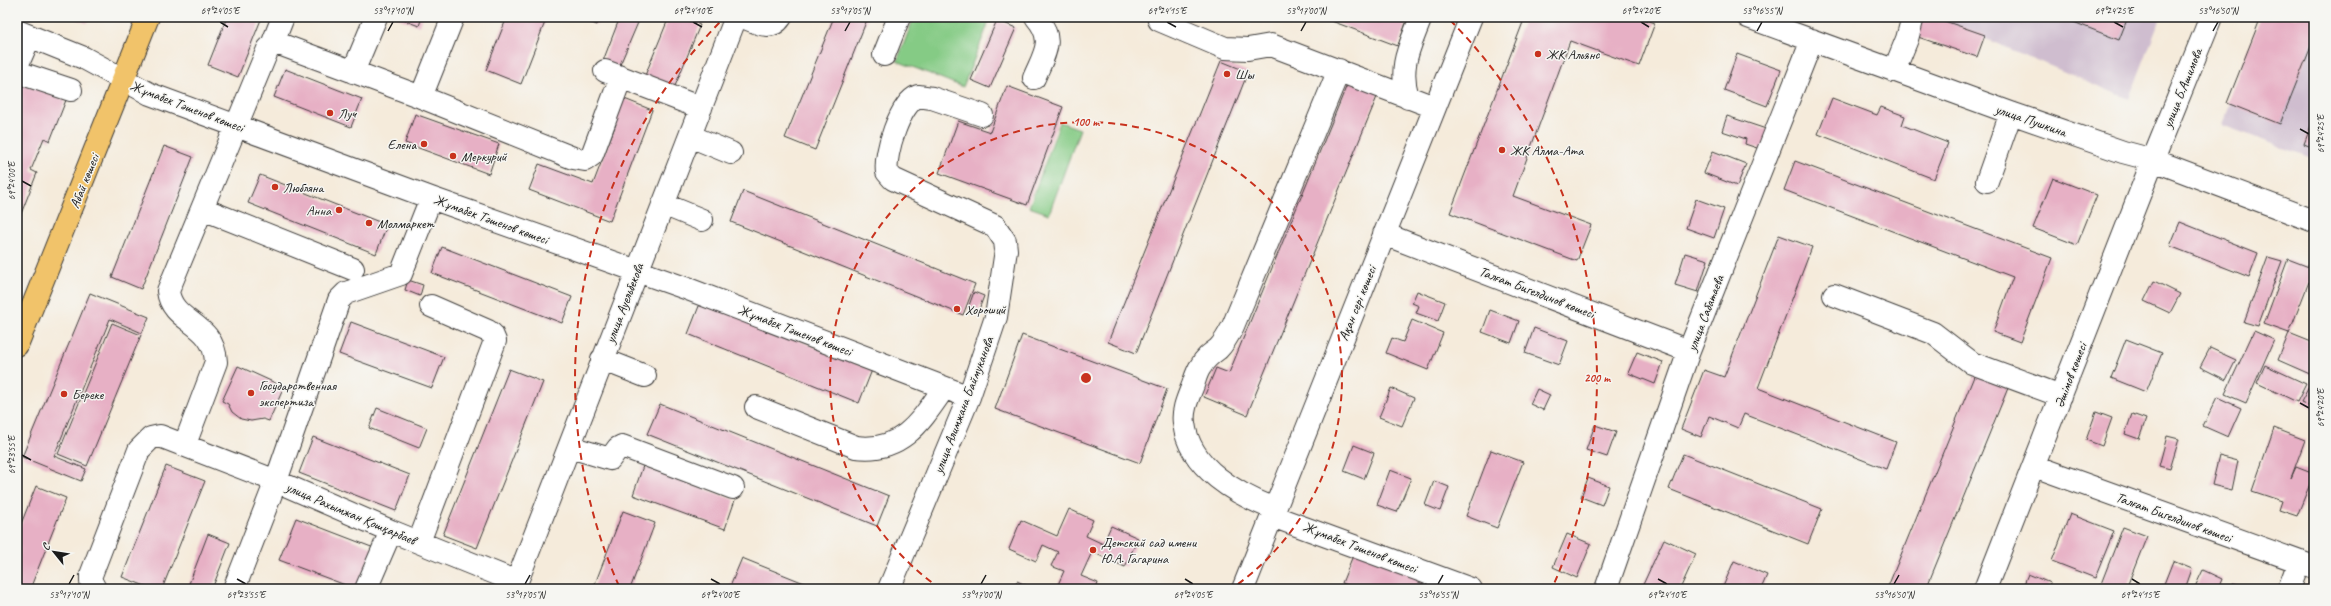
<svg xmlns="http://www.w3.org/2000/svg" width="2331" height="606" font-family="Caveat,sans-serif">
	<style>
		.industrial { fill: #cfbdcf }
		.green { fill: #85cb85; stroke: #507450 }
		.building { fill: #e7b0c5 }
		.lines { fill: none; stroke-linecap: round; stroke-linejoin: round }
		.minor-casing { stroke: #3d3b39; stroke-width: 24 }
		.major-casing { stroke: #3d3b39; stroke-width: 24 }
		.minor { stroke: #fff; stroke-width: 22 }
		.major { stroke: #f1c36a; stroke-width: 22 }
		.ticks { fill: none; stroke: #1c1c1c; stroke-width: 1.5 }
		.ring { fill: none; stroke: #c8321e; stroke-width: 2; stroke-dasharray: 7 5 }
		.poi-dot { fill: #c8321e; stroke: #f6f6f2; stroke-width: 1.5 }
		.labels { text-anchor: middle; stroke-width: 3; stroke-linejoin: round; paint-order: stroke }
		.poi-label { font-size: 14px; fill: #1c1c1c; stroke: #f6f6f2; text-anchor: start }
		.street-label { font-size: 14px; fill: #1c1c1c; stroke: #f6f6f2 }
		.centre { fill: #c8321e; stroke: #f6f6f2; stroke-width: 2 }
		.ring-label { font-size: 12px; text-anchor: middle; font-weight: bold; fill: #c8321e; stroke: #f6f6f2; stroke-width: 3; stroke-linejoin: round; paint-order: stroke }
		.neatline { fill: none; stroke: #1c1c1c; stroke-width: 1.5 }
		.ticks-label { font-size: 10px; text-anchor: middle; fill: #1c1c1c }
	</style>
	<rect width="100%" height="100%" fill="#f6f6f2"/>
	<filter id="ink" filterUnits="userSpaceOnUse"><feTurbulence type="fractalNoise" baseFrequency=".025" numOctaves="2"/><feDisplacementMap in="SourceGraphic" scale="8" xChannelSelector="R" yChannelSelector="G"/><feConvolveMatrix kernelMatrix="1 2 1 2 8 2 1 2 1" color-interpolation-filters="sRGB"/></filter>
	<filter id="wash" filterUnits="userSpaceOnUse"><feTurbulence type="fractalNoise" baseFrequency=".012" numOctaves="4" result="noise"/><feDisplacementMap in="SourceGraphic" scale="16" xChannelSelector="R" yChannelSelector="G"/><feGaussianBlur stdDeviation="0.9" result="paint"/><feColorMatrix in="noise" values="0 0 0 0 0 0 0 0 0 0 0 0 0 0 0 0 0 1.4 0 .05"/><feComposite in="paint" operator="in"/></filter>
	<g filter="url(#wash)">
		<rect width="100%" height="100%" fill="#f5ebdb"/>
		<path class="industrial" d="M1933,17h228l-32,82z
			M2266,17h48v142l-92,-34z"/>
		<path class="green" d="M914,17h77l-28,70 -66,-26z
			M1060,122l20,7 -31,85 -20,-7z"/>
		<g id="blocks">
			<path class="building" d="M71,17h19l-3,6z
				M227,17h35l-24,60 -30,-12z
				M395,17h27l-3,9z
				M507,17h40l-26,67 -35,-14z
				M578,17h22l-3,8z
				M620,17l20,1 -21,49 -16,-6z
				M669,17h11l20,8 -27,66 -29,-13z
				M834,17h34l-53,133 -30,-12z
				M1321,17h87l-10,29z
				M1525,17h113l17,6 -16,43 -69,-25 -57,155 78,29 -14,36 -127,-48z
				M1922,17h17v2l46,16 -8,22 -62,-21z
				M2061,17h67l-9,23z
				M2261,17h53v22l-34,85 -53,-21z
				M997,20l19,8 -26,60 -19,-8z
				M1737,54l44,16 -14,36 -43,-16z
				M1221,61l27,11 -112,281 -28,-11z
				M285,69l77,30 -11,28 -77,-30z
				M1349,80l30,12 -132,323 -43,-18 12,-29 13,5z
				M20,82l46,18 -16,41 -6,-3 -13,32 6,3 -20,51v-134z
				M1007,86l56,21 -36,98 -88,-32 19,-52 32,11z
				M617,96l35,14 -42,111 -81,-31 10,-26 54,20 23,-60 -9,-3z
				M1832,98l45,17 4,-8 24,9 -3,9 46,18 -14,36 -116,-45z
				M415,114l84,30 -10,30 -84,-31z
				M1727,116l42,14 -6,20 -18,-6 1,-5 -24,-8z
				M2314,118v30l-10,-4z
				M164,146l29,11 -52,132 -29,-12z
				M1713,151l33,13 -9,22 -33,-13z
				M1795,161l257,97 -32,84 -27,-10 20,-55 -229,-87z
				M260,175l127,50 -11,29 -128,-51z
				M2053,178l44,17 -20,50 -44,-17z
				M743,191l232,93 -12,31 -232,-93z
				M1696,199l28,10 -10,29 -28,-10z
				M2180,222l78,31 -9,24 -79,-31z
				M1779,235l33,12 -54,141 138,54 -10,27 -142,-55 -6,14 -29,-12 -8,21 -20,-8 23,-59 20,7z
				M442,247l130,50 -10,26 -130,-50z
				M1685,253l23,7 -10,32 -23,-7z
				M2268,257l14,4 -24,65 -14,-4z
				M2288,259l26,10 -25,64 25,10 -2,32 -34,-15 11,-27 -25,-9z
				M408,280l15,5 -3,11 -15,-6z
				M2154,281l26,13 -10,19 -26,-12z
				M1417,291l28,11 -7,19 -22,-8 3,-7 -7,-3z
				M974,292l10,4 -6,16 -10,-4z
				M90,293l59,24 -7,16 -32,-14 -56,137 32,13 -5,12 -59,-24z
				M701,301l171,69 -13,33 -171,-69z
				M1490,310l29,11 -8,22 -29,-11z
				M1412,320l31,13 -15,37 -42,-17 6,-15 11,4z
				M351,322l93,35 -12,31 -93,-34z
				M112,323l29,12 -54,131 -29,-12z
				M1534,328l34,13 -9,24 -34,-12z
				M2254,331l20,9 -28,63 -21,-9z
				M1022,335l145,54 -27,74 -145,-54z
				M2126,339l36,14 -16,39 -35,-14z
				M2210,348l26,12 -10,20 -26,-13z
				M1637,352l26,10 -8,22 -27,-11z
				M2265,365l41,19 -9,18 -40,-19z
				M238,366l46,21 -15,34 -6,-2 -12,2 -10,-2 -9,-7 -4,-8 -6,-3z
				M509,369l34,13 -66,166 -34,-13z
				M1975,374l33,14 -82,201h-39z
				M2311,383l3,1v24l-13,-6z
				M1391,388l23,10 -12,28 -23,-9z
				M1537,389l13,6 -7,15 -13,-6z
				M2217,397l24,11 -13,29 -25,-11z
				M660,404l229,92 -12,30 -230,-92z
				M377,408l50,20 -8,20 -50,-20z
				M2096,412l16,6 -10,28 -16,-6z
				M2132,414l14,5 -7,20 -14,-5z
				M1595,425l21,7 -9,25 -21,-7z
				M2274,428l31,12 -14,38 5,-11 18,7 -17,42 -18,-6 3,-9 -30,-10z
				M2167,436l12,3 -9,30 -11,-3z
				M313,437l97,38 -14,36 -97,-38z
				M1354,445l20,8 -10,26 -20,-8z
				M1491,450l32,12 -26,66 -31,-12z
				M1683,454l139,55 -14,35 -139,-55z
				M2219,456l19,5 -6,29 -20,-5z
				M166,466l39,15 -43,108h-9l-31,-12z
				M643,466l92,34 -10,29 -92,-34z
				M1390,470l21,8 -14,34 -20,-7z
				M1588,478l21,8 -7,19 -21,-8z
				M1434,481l15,6 -9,24 -15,-6z
				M36,486l30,12 -36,91h-13v-55z
				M1069,509l24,11 -7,16 17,8 8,-18 27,12 -13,29 -33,-15 -11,24 17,7 -2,6h-40l8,-18 -13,-5 7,-14 -15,-7 -7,16 -27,-12 12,-29 36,16z
				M623,511l32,12 -25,66h-37z
				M2070,514l44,17 -19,47 -43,-17z
				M296,518l78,30 -18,41 -77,-29z
				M2123,527l24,9 -21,53h-27z
				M208,534l22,9 -18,46h-25z
				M1567,534l24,10 -14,34 -24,-11z
				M1664,539l32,15 -16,35h-39z
				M1356,548l105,41h-102l-17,-6z
				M742,558l77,31h-90z
				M1734,561l33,14 -6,14h-39z
				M2173,561l19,8 -7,20h-23z
				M2203,570l19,9 -4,10h-24z
				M2028,574l22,9 -2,6h-26z
				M1017,581l17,8h-21z
				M2233,584l15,5h-16z"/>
		</g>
	</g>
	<g filter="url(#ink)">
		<use href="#blocks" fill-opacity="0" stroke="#3d3b39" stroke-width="1"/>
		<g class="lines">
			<defs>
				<path id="minor" d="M743,17c13,5 28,15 38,0
					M1748,17l263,96 112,39 30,8 161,61
					M1159,20l66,28 23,1 23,-4 163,62
					M17,31l67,27 66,36 281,104 257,91 281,108
					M272,45l11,-28
					M884,55l15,-38
					M17,66l13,-30
					M605,71l96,37
					M1894,71l13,-32 6,-22
					M17,72l54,18
					M353,72l23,-55
					M1034,78c10,-24 22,-38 2,-61
					M421,97l152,61 12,2 7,-5 29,-78
					M1408,98c-10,-33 2,-51 13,-81
					M690,136l41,17
					M1987,181l24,-68
					M663,204l39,16
					M203,209l150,60
					M1384,234l305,117
					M1834,295l99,38 39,30 89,33
					M602,359l43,17
					M756,407l100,40c46,6 65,-26 88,-59
					M185,444l31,-82c-2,-41 -44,-38 -48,-71l100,-242 4,-4h10l139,52 32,-80
					M570,447l40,12 8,-11 4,-2 111,42
					M2034,466l280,101
					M1275,509c-37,-14 -86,-41 -91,-86 -2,-13 4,-25 9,-38 2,-6 4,-14 8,-19 4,-8 10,-12 17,-17 6,-6 11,-15 15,-23l106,-256
					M1272,516l199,73
					M419,542l76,-201 -3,-7 -4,-3 -57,-25
					M95,589l-4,-8v-6l48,-125 12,-12 9,-2 116,45 115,50 126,51
					M234,589l42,-108 63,-181 7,-7 55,-19 30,-76
					M366,589l25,-58
					M514,589l222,-572
					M889,589l80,-192 27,-80 10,-67 -1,-9 -10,-15 -102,-47 -6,-7c-3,-18 13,-69 31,-76l14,2 50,17
					M1243,589l228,-572
					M1606,589l83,-238 123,-311
					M1985,589l168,-429 58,-143
					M2289,589l10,-27"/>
				<path id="major" d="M17,345l131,-328"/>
			</defs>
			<use href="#minor" class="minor-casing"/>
			<use href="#major" class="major-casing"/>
			<use href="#minor" class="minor"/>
			<use href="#major" class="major"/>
		</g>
	</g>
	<path class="ticks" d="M220,22l8,5M693,22l9,5M1167,22l9,5M1641,22l8,5M2114,22l9,5M388,31l5,-9M845,31l5,-9M1301,31l5,-9M1757,31l5,-9M2213,31l5,-9M2300,129l9,5M22,181l9,5M2300,403l9,5M22,455l9,5M237,579l9,5M711,579l9,5M1185,579l8,5M1658,579l9,5M2132,579l8,5M69,584l5,-9M525,584l5,-9M981,584l5,-9M1438,584l5,-9M1894,584l5,-9"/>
	<g class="ring">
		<path d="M941 589A256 256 0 1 1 1231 589"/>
		<path d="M619 586A511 511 0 0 1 722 20M1450 20A511 511 0 0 1 1553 586"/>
	</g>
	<g class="poi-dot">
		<circle cx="1538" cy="54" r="4"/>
		<circle cx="1227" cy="74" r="4"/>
		<circle cx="330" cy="113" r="4"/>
		<circle cx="424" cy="144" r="4"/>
		<circle cx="1502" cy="150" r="4"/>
		<circle cx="453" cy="156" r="4"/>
		<circle cx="275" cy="187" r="4"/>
		<circle cx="339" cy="210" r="4"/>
		<circle cx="369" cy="223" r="4"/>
		<circle cx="957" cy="309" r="4"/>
		<circle cx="251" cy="393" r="4"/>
		<circle cx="64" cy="394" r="4"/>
		<circle cx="1093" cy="550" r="4"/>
	</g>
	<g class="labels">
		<g class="poi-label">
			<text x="1546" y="59">ЖК Альянс</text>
			<text x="1235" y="79">Шы</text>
			<text x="338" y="118">Луч</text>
			<text x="416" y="149" text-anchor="end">Елена</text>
			<text x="1510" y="155">ЖК Алма-Ата</text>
			<text x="461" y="161">Меркурий</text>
			<text x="283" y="192">Любляна</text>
			<text x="331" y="215" text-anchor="end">Анна</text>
			<text x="377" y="228">Молмаркет</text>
			<text x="965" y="314">Хороший</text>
			<text x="259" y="390">Государственная<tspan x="259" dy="16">экспертиза</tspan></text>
			<text x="72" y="399">Береке</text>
			<text x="1101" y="547">Детский сад имени<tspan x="1101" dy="16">Ю.А. Гагарина</tspan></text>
		</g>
		<g class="street-label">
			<text transform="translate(2182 88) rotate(-68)" y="5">улица Б.Ашимова</text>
			<text transform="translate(187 106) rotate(21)" y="5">Жұмабек Тәшенов көшесі</text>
			<text transform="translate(2031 120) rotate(19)" y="5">улица Пушкина</text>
			<text transform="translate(84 181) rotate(-68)" y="5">Абай көшесі</text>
			<text transform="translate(491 219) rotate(20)" y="5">Жұмабек Тәшенов көшесі</text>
			<text transform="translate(1537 292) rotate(21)" y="5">Талғат Бигелдинов көшесі</text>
			<text transform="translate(624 303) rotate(-69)" y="5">улица Ауельбекова</text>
			<text transform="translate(1357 303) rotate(-68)" y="5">Ақан сері көшесі</text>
			<text transform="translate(1705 313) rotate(-69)" y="5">улица Сабатаева</text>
			<text transform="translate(795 330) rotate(21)" y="5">Жұмабек Тәшенов көшесі</text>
			<text transform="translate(2070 375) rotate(-69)" y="5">Әшімов көшесі</text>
			<text transform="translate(963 405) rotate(-69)" y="5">улица Алимжана Баймуканова</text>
			<text transform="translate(351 513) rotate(23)" y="5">улица Рахымжан Қошқарбаев</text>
			<text transform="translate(2174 517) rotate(20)" y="5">Талғат Бигелдинов көшесі</text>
			<text transform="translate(1360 547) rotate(21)" y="5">Жұмабек Тәшенов көшесі</text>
		</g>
	</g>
	<circle cx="1086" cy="378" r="6" class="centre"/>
	<g class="ring-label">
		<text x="1086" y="126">100 m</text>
		<text x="1597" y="382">200 m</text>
	</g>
	<rect width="2331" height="606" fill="none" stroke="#f6f6f2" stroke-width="44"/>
	<g transform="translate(54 552) rotate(300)" stroke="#f6f6f2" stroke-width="3" paint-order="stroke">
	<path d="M0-3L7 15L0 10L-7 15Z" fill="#1c1c1c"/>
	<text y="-6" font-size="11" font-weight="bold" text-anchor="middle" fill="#1c1c1c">С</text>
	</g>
	<rect x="22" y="22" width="2287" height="562" class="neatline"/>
	<g class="ticks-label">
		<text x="220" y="14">69°24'05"E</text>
		<text x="393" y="14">53°17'10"N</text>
		<text x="693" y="14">69°24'10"E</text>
		<text x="850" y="14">53°17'05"N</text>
		<text x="1167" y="14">69°24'15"E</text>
		<text x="1306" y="14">53°17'00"N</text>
		<text x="1641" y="14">69°24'20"E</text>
		<text x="1762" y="14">53°16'55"N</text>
		<text x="2114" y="14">69°24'25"E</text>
		<text x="2218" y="14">53°16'50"N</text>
		<text transform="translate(2320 134) rotate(-90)" y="4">69°24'25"E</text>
		<text transform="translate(11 181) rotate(-90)" y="4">69°24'00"E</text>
		<text transform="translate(2320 408) rotate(-90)" y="4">69°24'20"E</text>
		<text transform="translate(11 455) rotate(-90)" y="4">69°23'55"E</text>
		<text x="69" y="598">53°17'10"N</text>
		<text x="246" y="598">69°23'55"E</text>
		<text x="525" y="598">53°17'05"N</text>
		<text x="720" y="598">69°24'00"E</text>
		<text x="981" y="598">53°17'00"N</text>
		<text x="1193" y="598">69°24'05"E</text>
		<text x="1438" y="598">53°16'55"N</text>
		<text x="1667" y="598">69°24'10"E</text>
		<text x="1894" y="598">53°16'50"N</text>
		<text x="2140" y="598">69°24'15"E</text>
	</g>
</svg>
